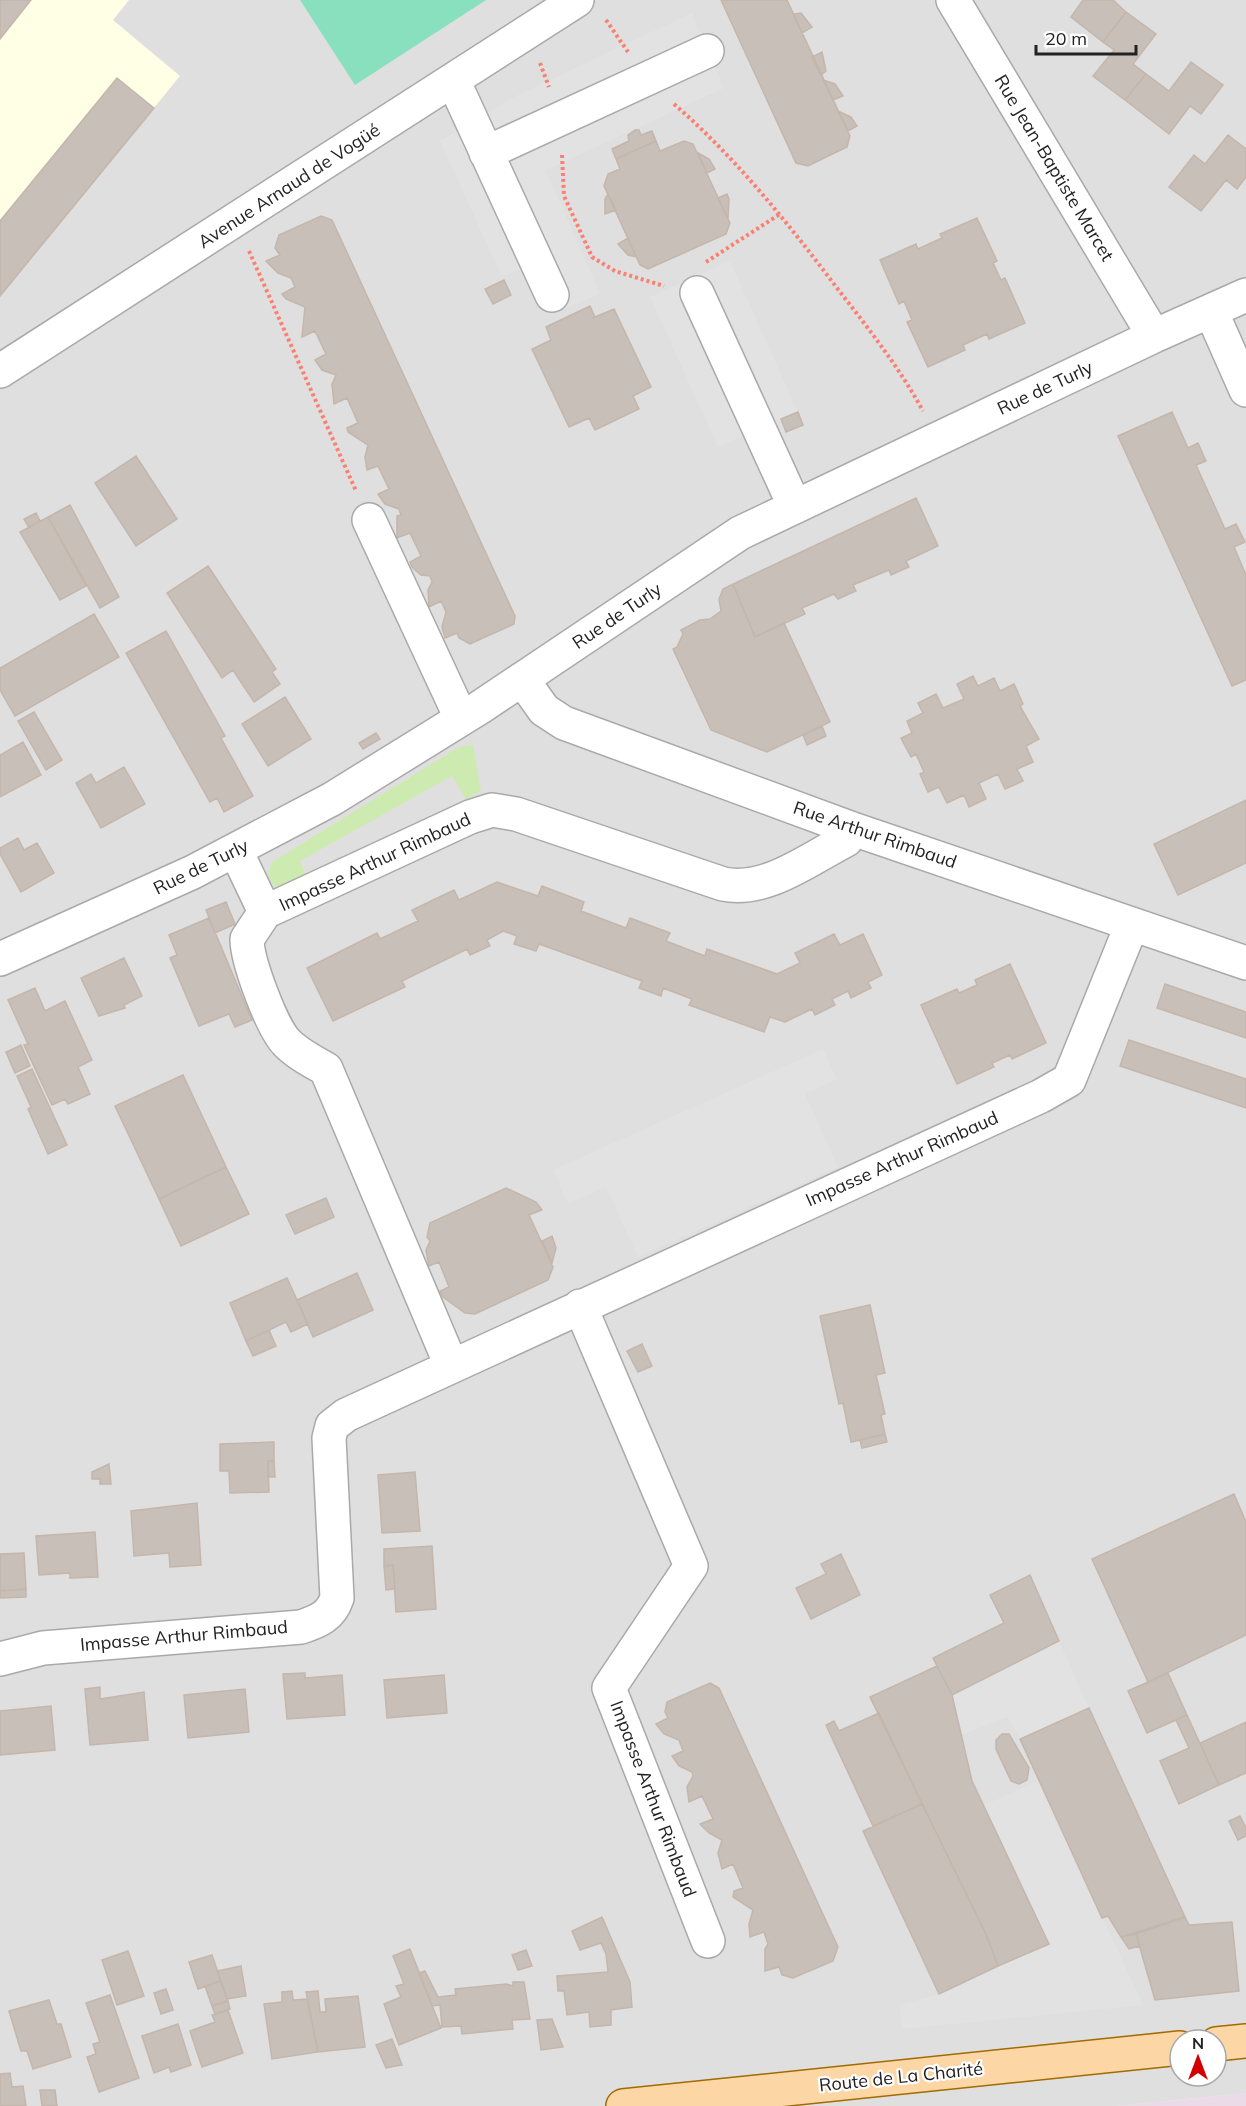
<svg xmlns="http://www.w3.org/2000/svg" width="1246" height="2106" font-family="Mulish,sans-serif">
	<style>
		.residential { fill: #e0dfdf; fill-rule: evenodd }
		.industrial { fill: #ebdbe8 }
		.education { fill: #ffffe5 }
		.grass { fill: #cdebb0 }
		.pitch { fill: #88e0be }
		.parking { fill: #e2e2e2 }
		.building { fill: #c7bfb8; stroke: #c4b6ab; stroke-width: 1.5 }
		.lines { fill: none; stroke-linecap: round; stroke-linejoin: round }
		.minor-casing { stroke: #a9a9a9; stroke-width: 36 }
		.major-casing { stroke: #a06b00; stroke-width: 36 }
		.path { stroke: #fa8072; stroke-width: 4; stroke-dasharray: 3 3; stroke-linecap: butt }
		.minor { stroke: #fff; stroke-width: 33 }
		.major { stroke: #fcd6a4; stroke-width: 33 }
		.labels { text-anchor: middle; stroke-width: 4.5; stroke-linejoin: round; paint-order: stroke }
		.street-label { font-size: 18px; fill: #222; stroke: #fff }
	</style>
	<rect width="100%" height="100%" fill="#f2efe9"/>
	<path class="residential" d="M0,0h1246v2093l-130,13h-1116zM1180,2040h36v36h-36z"/>
	<path class="industrial" d="M1246,2093v13h-130z"/>
	<path class="education" d="M0,0h129l-16,20 67,56 -180,220z"/>
	<path class="grass" d="M473,745l8,46 -15,8 -14,-23 -152,85 8,21 -29,6 -7,-4 -4,-11 4,-11 187,-115z"/>
	<path class="pitch" d="M300,0h186l-131,85z"/>
	<path class="parking" d="M692,13l32,75 -178,82 54,124 -52,21 -22,-48 -24,10 -62,-136 76,-45z
		M730,261l68,151 -80,35 -68,-150z
		M823,1049l14,30 -32,15 33,73 -200,90 -32,-70 -38,17 -15,-34z
		M1059,1641l30,67 -69,31 -13,-22 -46,18 -9,-40z
		M1039,1780l104,225 -241,24 -2,-24 39,-11 110,-50 -66,-138z"/>
	<path class="building" d="M0,0h31l-31,39z
		M721,0h66l63,136 -3,11 -39,19 -12,-3z
		M1083,0h30l13,12 -23,30 -32,-25z
		M1126,12l30,22 -23,30 13,10 -21,26 -32,-24 21,-26 -11,-8z
		M801,13l11,14 -10,6 -9,-19z
		M822,52l4,19 -5,4 -9,-18z
		M1191,62l32,23 -22,29 -11,-8 -21,28 -44,-34 21,-26 23,17z
		M117,78l37,30 -154,188v-75z
		M823,80l12,4 8,12 -10,4z
		M838,111l13,6 6,9 -9,5z
		M635,130h4l2,5 11,-4 4,10 -40,18 -4,-10 17,-8 -1,-6z
		M1228,135l18,14v28l-9,12 -11,-9 -25,31 -32,-24 25,-32 11,9z
		M656,141l4,10 24,-10 9,3 37,79 -4,11 -78,35 -8,-4 -36,-79 4,-12 12,-5 -4,-10z
		M698,153l11,6 6,10 -8,4z
		M608,194l8,16 -11,4v-15z
		M727,194l2,5 -1,20 -10,-21z
		M321,216l11,4 183,396 -1,8 -44,20 -11,-6 -2,-5 -12,5 -3,-11 4,-15 -5,-11 -12,6 -1,-17 4,-8 -2,-6 -9,-1 -9,-8 -2,-5 11,-6 -11,-23 -13,5v-22l4,-1 -2,-6 -14,-5 -7,-10 11,-5 -11,-23 -11,4 -2,-13 3,-12 -20,-13 -1,-4 11,-5 -11,-25 -13,6 -2,-20 4,-9 -14,-5 -7,-10 11,-6 -11,-23 -13,6 3,-30 -19,-8 -4,-5 13,-7 -4,-9 -13,-5 -12,-12 14,-6 -5,-7 4,-13z
		M977,218l20,43 -4,2 8,17 4,-2 20,45 -36,16 -2,-5 -24,11 2,5 -37,17 -21,-45 5,-2 -8,-19 -5,3 -19,-44 36,-16 2,5 24,-11 -2,-4z
		M628,238l8,19 -8,-2 -10,-11z
		M504,280l7,15 -18,9 -8,-15z
		M590,306l5,11 19,-8 37,78 -18,9 6,13 -44,21 -6,-12 -20,9 -37,-78 19,-9 -5,-13z
		M798,412l5,13 -17,7 -5,-13z
		M1172,412l16,36 10,-5 8,18 -10,4 29,64 11,-5 9,18 -11,5 12,28v105l-14,6 -114,-250z
		M136,456l41,63 -41,27 -41,-63z
		M916,498l22,48 -32,15 3,6 -18,8 -2,-5 -36,15 3,6 -18,8 -4,-5 -32,14 3,6 -50,23 -22,-53z
		M70,505l49,92 -19,11 -52,-91z
		M36,513l4,8 -11,7 -5,-9z
		M48,517l38,69 -26,14 -40,-68z
		M208,566l68,103 -4,3 8,12 -26,18 -21,-32 -11,8 -55,-85z
		M733,584l22,53 29,-14 46,99 -63,30 -56,-22 -38,-81 4,-2 6,-13 -2,-4 19,-10 10,-1 11,-8 -2,-12 4,-10z
		M94,614l25,43 -104,59 -15,-26v-22z
		M166,631l59,105 -4,2 32,58 -29,16 -7,-14 -7,4 -84,-149z
		M973,676l5,10 16,-8 6,13 14,-7 9,20 -3,2 19,33 -13,7 7,16 -16,7 6,12 -18,8 -7,-15 -19,9 7,16 -17,8 -5,-12 -17,8 -8,-16 -11,5 -8,-18 4,-2 -8,-18 -5,3 -10,-19 11,-5 -5,-12 16,-8 -5,-10 18,-9 7,14 21,-9 -7,-15z
		M285,697l26,42 -43,27 -26,-42z
		M34,712l28,48 -16,10 -28,-49z
		M822,726l4,10 -19,9 -4,-10z
		M376,733l4,6 -17,10 -4,-6z
		M23,742l18,33 -41,22v-42z
		M124,767l21,37 -44,24 -25,-45 15,-9 5,9z
		M1246,800v63l-68,32 -24,-51z
		M18,838l6,12 13,-7 17,30 -33,19 -21,-38v-6z
		M497,882l41,14 4,-10 42,16 -3,9 45,17 4,-10 40,15 -4,8 39,15 2,-7 70,25 23,-11 -5,-10 39,-19 6,11 23,-11 19,41 -14,7 3,6 -20,10 -3,-7 -16,8 3,6 -20,10 -3,-6 -27,13 -15,-5 -6,15 -75,-27 3,-6 -29,-11 -2,8 -22,-8 3,-7 -103,-37 -3,7 -22,-7 3,-8 -14,-5 -16,9 3,6 -20,9 -3,-6 -65,32 3,6 -72,34 -26,-53 70,-35 3,6 38,-18 -6,-11 42,-20 5,10z
		M226,902l9,22 -20,9 -9,-23z
		M209,918l43,102 -17,7 -6,-13 -30,12 -29,-68 7,-3 -8,-20z
		M124,958l18,38 -18,9 1,3 -26,8 -18,-38z
		M1010,964l36,79 -34,16 -2,-4 -18,8 2,4 -37,17 -36,-79 36,-16 2,4 18,-8 -2,-5z
		M1165,984l81,28v26l-89,-30z
		M35,988l10,23 20,-10 27,59 -14,7 12,27 -22,10 -3,-5 -13,6 -28,-60 4,-1 -20,-44z
		M1129,1040l117,39v29l-126,-42z
		M21,1045l9,21 -15,7 -9,-21z
		M32,1069l35,76 -19,9 -20,-45 3,-2 -14,-31z
		M183,1075l43,92 -67,32 -44,-93z
		M226,1167l23,47 -68,32 -22,-47z
		M506,1188l30,14 6,8 -13,5 24,52 -5,13 -73,34 -10,-1 -22,-16 -3,-6 9,-4 -10,-25 -10,4 -3,-16 4,-9 -3,-4 3,-14z
		M326,1198l8,19 -39,17 -9,-19z
		M552,1236l4,12 -4,15 -10,-22z
		M357,1273l16,37 -60,27 -16,-37z
		M287,1278l21,46 -17,8 -5,-10 -40,19 -16,-38z
		M870,1305l15,68 -9,2 9,39 -4,1 4,19 -34,8 -8,-39 -4,1 -19,-88z
		M269,1330l7,16 -23,10 -7,-15z
		M642,1344l10,22 -14,6 -11,-21z
		M885,1434l2,8 -25,6 -2,-8z
		M274,1442v19h-6l1,31 -39,1 -1,-22h-9v-27z
		M268,1461h6l1,16h-7z
		M109,1464l2,20h-11v-5h-8v-7z
		M415,1472l5,59 -38,2 -4,-58z
		M1234,1494l12,28v113l-98,47 -56,-123z
		M197,1503l4,62 -31,2 -1,-14 -35,3 -3,-45z
		M95,1532l3,45 -28,1v-5l-31,2 -3,-39z
		M432,1546l4,63 -40,3 -3,-47 -9,1v-17z
		M24,1553l2,36 -26,2v-37z
		M841,1554l19,41 -49,24 -15,-31 30,-14 -5,-10z
		M393,1565l2,24 -9,1 -2,-24z
		M1030,1575l29,66 -107,54 -19,-37 71,-35 -14,-28z
		M26,1589v8l-26,1v-7z
		M937,1666l15,29 20,86 77,163 -51,22 -12,-32 -116,-237z
		M305,1673v5l37,-3 3,40 -58,4 -4,-45z
		M1168,1673l19,42 -40,18 -19,-42z
		M444,1675l3,38 -60,5 -3,-38z
		M710,1683l9,5 119,259 -5,14 -40,17 -11,-3 -3,-8 -14,4v-22l3,-5 -4,-12 -14,5 -1,-13 4,-14 -20,-13 1,-6 9,-3 -10,-24 -11,5 -4,-16 4,-13 -13,-7 -9,-9 13,-5 -11,-23 -13,6 -2,-15 6,-11 -1,-4 -13,-6 -7,-10 11,-5 -4,-11 -15,-6 -8,-10 12,-6 -3,-6 2,-10z
		M100,1687v12l44,-7 4,48 -58,5 -5,-56z
		M245,1689l4,43 -61,6 -4,-43z
		M51,1706l4,44 -55,5v-44z
		M1089,1708l96,209 -64,20 -13,-21 -6,2 -82,-179z
		M879,1713l43,91 -49,22 -47,-101 8,-4 5,10z
		M1187,1715l32,70 -40,19 -19,-43 29,-13 -13,-28z
		M1246,1722v51l-27,12 -19,-42z
		M1002,1734h7l20,34 -2,12 -8,4 -8,-3 -15,-32v-9z
		M922,1804l64,130 12,32 -59,28 -76,-163z
		M1240,1816l6,12v8l-8,4 -9,-19z
		M602,1917l28,65 2,25 -21,3v15l-21,2 -1,-15 -22,3 -3,-24h-6l-1,-15 51,-4 -2,-18 -5,-11 -21,7 -8,-19z
		M1185,1917l4,8 43,-3 7,69 -84,9 -19,-66z
		M1136,1934l4,12 -11,3 -8,-12z
		M410,1949l31,79 -42,17 -15,-41 17,-7 -5,-11 8,-2 -11,-28z
		M526,1950l6,16 -14,4 -6,-15z
		M128,1951l16,45 -27,9 -15,-45z
		M212,1955l9,26 -23,8 -9,-27z
		M241,1966l5,30 -19,3 -10,-28z
		M425,1971l13,26 18,-2 -1,-6 51,-5 7,2v-4h11l6,37 -18,1 1,9 -51,5 -1,-8 -19,1 -2,-22 -8,1 -13,-33z
		M221,1981l7,20 -16,5 -7,-20z
		M166,1989l7,21 -12,4 -7,-21z
		M292,1991l1,9 14,-1 11,53 -46,7 -8,-55 18,-2v-10z
		M318,1991l2,21h6l-1,-13 33,-3 7,51 -47,5 -12,-60z
		M110,1995l29,83 -40,14 -12,-35 9,-3 -3,-10 7,-2 -14,-39z
		M49,2000l8,24h4l10,33 -38,12 -6,-18h-6l-12,-40z
		M228,2001l2,8 -15,5 -3,-8z
		M228,2010l15,43 -41,14 -12,-36 25,-9 -3,-7z
		M552,2019l11,28 -22,3 -4,-30z
		M178,2024l13,41 -20,7 -2,-5 -15,6 -12,-37z
		M392,2039l10,26 -16,3 -10,-23z
		M10,2073l2,14 11,-1 3,20h-26v-32z
		M40,2090h15l2,16h-15z"/>
	<g class="lines">
		<defs>
			<path id="minor" d="M953,0l201,336
				M453,80l99,215
				M486,153l221,-102
				M697,293l98,214
				M1211,311l35,79
				M0,371l577,-371
				M369,520l92,198
				M522,679l22,31 20,13 286,105 396,135
				M236,851l29,61 -18,27c0,22 25,89 40,104 11,11 26,19 39,26l125,296
				M265,912l205,-95 22,-7 24,4 207,70c43,9 86,-25 123,-44l4,-12
				M0,959l193,-87 139,-73 147,-91 261,-175 414,-197 92,-41
				M580,1306l111,260 -82,122 99,253
				M0,1659l43,-11 258,-21c18,-6 30,-11 36,-29l-8,-160 3,-12 14,-11 695,-319 28,-16 63,-156"/>
			<path id="major" d="M1216,2044l30,-3
				M623,2106l557,-58"/>
		</defs>
		<use href="#minor" class="minor-casing"/>
		<use href="#major" class="major-casing"/>
		<path class="path" d="M606,20l22,32
			M540,63l9,24
			M674,104c62,54 113,118 163,184 31,40 62,79 86,123
			M562,155l2,41 28,61 23,14 49,15
			M249,251l107,240
			M706,262l74,-48"/>
		<use href="#minor" class="minor"/>
		<use href="#major" class="major"/>
	</g>
	<g class="labels">
		<g class="street-label">
			<text transform="translate(1054 168) rotate(59)" y="6">Rue Jean-Baptiste Marcet</text>
			<text transform="translate(289 186) rotate(-33)" y="6">Avenue Arnaud de Vogüé</text>
			<text transform="translate(1045 388) rotate(-25)" y="6">Rue de Turly</text>
			<text transform="translate(617 616) rotate(-34)" y="6">Rue de Turly</text>
			<text transform="translate(875 835) rotate(19)" y="6">Rue Arthur Rimbaud</text>
			<text transform="translate(375 862) rotate(-25)" y="6">Impasse Arthur Rimbaud</text>
			<text transform="translate(201 867) rotate(-26)" y="6">Rue de Turly</text>
			<text transform="translate(902 1159) rotate(-24)" y="6">Impasse Arthur Rimbaud</text>
			<text transform="translate(184 1636) rotate(-5)" y="6">Impasse Arthur Rimbaud</text>
			<text transform="translate(653 1799) rotate(69)" y="6">Impasse Arthur Rimbaud</text>
			<text transform="translate(901 2077) rotate(-6)" y="6">Route de La Charité</text>
		</g>
	</g>
	<g transform="translate(1198 2058)"><circle r="28" fill="#ffffff" stroke="#a7a7a7" stroke-width="1.5"/>
	<path d="M0-4.5L10 22L0 15L-10 22Z" fill="#d40000"/>
	<text y="-9" font-size="16" font-weight="bold" text-anchor="middle" fill="#222222">N</text>
	</g>
	<path d="M1036 45v9h100v-9" fill="none" stroke="#222222" stroke-width="3"/>
	<text x="1045" y="45" font-size="18" fill="#222222" stroke="#ffffff" stroke-width="4.5" paint-order="stroke">20 m</text>
</svg>
